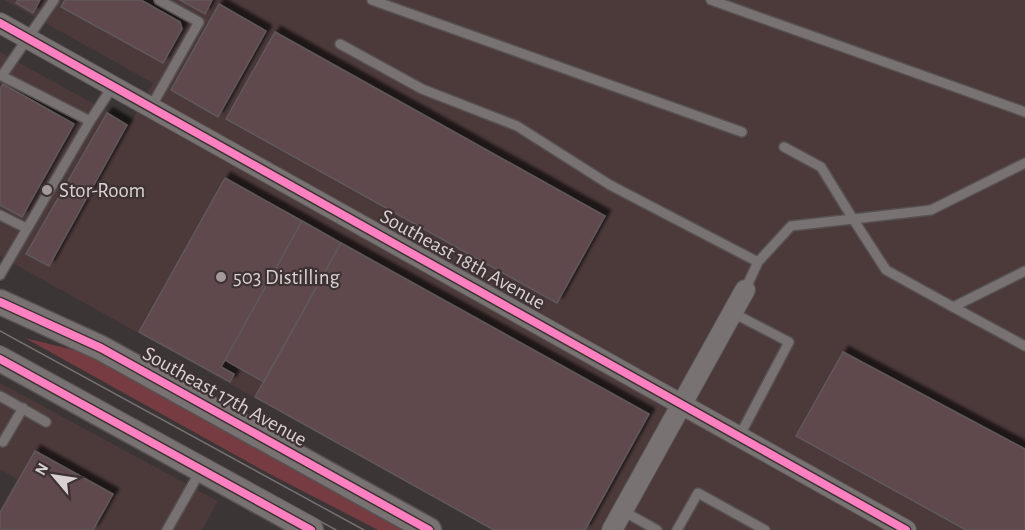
<svg xmlns="http://www.w3.org/2000/svg" width="1025" height="530" font-family="'Alegreya Sans',sans-serif">
	<style>
		.built { fill: #4c393a }
		.green { fill: #773b42 }
		.building { fill: #5e4a4e; stroke: #5f595a; stroke-width: 1.5; filter: url(#shadow) }
		.lines { fill: none; stroke-linecap: round; stroke-linejoin: round }
		.service-casing { stroke: #575151; stroke-width: 12 }
		.minor-casing { stroke: #575151; stroke-width: 22 }
		.tertiary-casing { stroke: #575151; stroke-width: 27 }
		.service { stroke: #787272; stroke-width: 9 }
		.minor { stroke: #787272; stroke-width: 20 }
		.tertiary { stroke: #787272; stroke-width: 24 }
		.tram { stroke: #767072; stroke-width: 1.5 }
		.cycleway-casing { stroke: #3f3233; stroke-width: 11 }
		.cycleway { stroke: #ff80c0; stroke-width: 8 }
		.poi-dot { fill: #a29a9b; stroke: #3f3233; stroke-width: 2 }
		.labels { text-anchor: middle; stroke-width: 4.5; stroke-linejoin: round; paint-order: stroke }
		.poi-label { font-size: 21px; fill: #d9d1d1; stroke: #3f3233; text-anchor: start }
		.street-label { font-size: 21px; fill: #d9d1d1; stroke: #3f3233 }
	</style>
	<defs>
		<filter id="shadow"><feDropShadow dx="5.5" dy="-5.5" stdDeviation="1.5" flood-color="#0009"/></filter>
	</defs>
	<rect width="100%" height="100%" fill="#3c3536"/>
	<path class="built" d="M4,0h1021v530h-533l-492,-274v-204l130,72 23,-41z
		M0,383l218,118 -16,29h-202v-21l17,-30 -17,-10z"/>
	<path class="green" d="M25,338l61,15 329,177h-37l-114,-59z"/>
	<path class="building" d="M18,0h22l-7,13 -17,-10z
		M65,0h76l39,22 2,7 -19,34 -102,-56z
		M180,0h32l-7,14z
		M219,4l47,27 -48,86 -47,-27z
		M275,32l330,184 -48,87 -331,-184z
		M3,84l71,40 -52,93 -22,-12v-115z
		M107,113l20,12 -78,141 -23,-12z
		M225,178l77,43 -81,146 13,7 -4,8 -91,-50z
		M302,221l39,22 -77,139 -39,-22z
		M341,243l308,171 -64,116h-91l-239,-133z
		M843,352l182,97v81h-59l-170,-94z
		M35,451l78,43 -20,36h-93v-17z"/>
	<g class="lines">
		<defs>
			<path id="service" d="M372,0l370,132
				M711,0l314,112
				M340,44l82,45 95,37 93,59 148,77
				M3,74l51,-74
				M0,75l90,46 -90,154
				M151,107l48,-85 -40,-22
				M90,121l23,-35
				M784,147l37,20 32,52 78,-9 94,-47
				M0,215l26,13
				M745,290l13,-28 33,-36 62,-7 33,51 67,37 72,-36
				M953,307l72,39
				M733,313l56,29 -49,93
				M0,396l46,26
				M3,442l20,-34
				M623,511l34,19
				M167,530l34,-60
				M677,530l21,-37 67,37"/>
			<path id="minor" d="M0,23l906,507
				M612,530l133,-240"/>
			<path id="tertiary" d="M0,302l101,46 328,182
				M0,359l311,171"/>
		</defs>
		<use href="#service" class="service-casing"/>
		<use href="#minor" class="minor-casing"/>
		<use href="#tertiary" class="tertiary-casing"/>
		<use href="#service" class="service"/>
		<use href="#minor" class="minor"/>
		<use href="#tertiary" class="tertiary"/>
		<path class="tram" d="M0,331l364,199
			M0,346l336,184"/>
		<defs>
			<path id="cycleway" d="M0,23l906,507
				M0,302l101,46 328,182
				M0,359l311,171"/>
		</defs>
		<use href="#cycleway" class="cycleway-casing"/>
		<use href="#cycleway" class="cycleway"/>
	</g>
	<g class="poi-dot">
		<circle cx="47" cy="190" r="6"/>
		<circle cx="221" cy="277" r="6"/>
	</g>
	<g class="labels">
		<g class="poi-label">
			<text x="59" y="197">Stor-Room</text>
			<text x="233" y="284">503 Distilling</text>
		</g>
		<g class="street-label">
			<text transform="translate(463 259) rotate(29)" y="7">Southeast 18th Avenue</text>
			<text transform="translate(225 396) rotate(29)" y="7">Southeast 17th Avenue</text>
		</g>
	</g>
	<g transform="translate(54 476) rotate(299)" stroke="#3f3233" stroke-width="4.5" paint-order="stroke">
	<path d="M0-4.5L10 22L0 15L-10 22Z" fill="#d9d1d1"/>
	<text y="-9" font-size="16" font-weight="bold" text-anchor="middle" fill="#d9d1d1">N</text>
	</g>
</svg>
